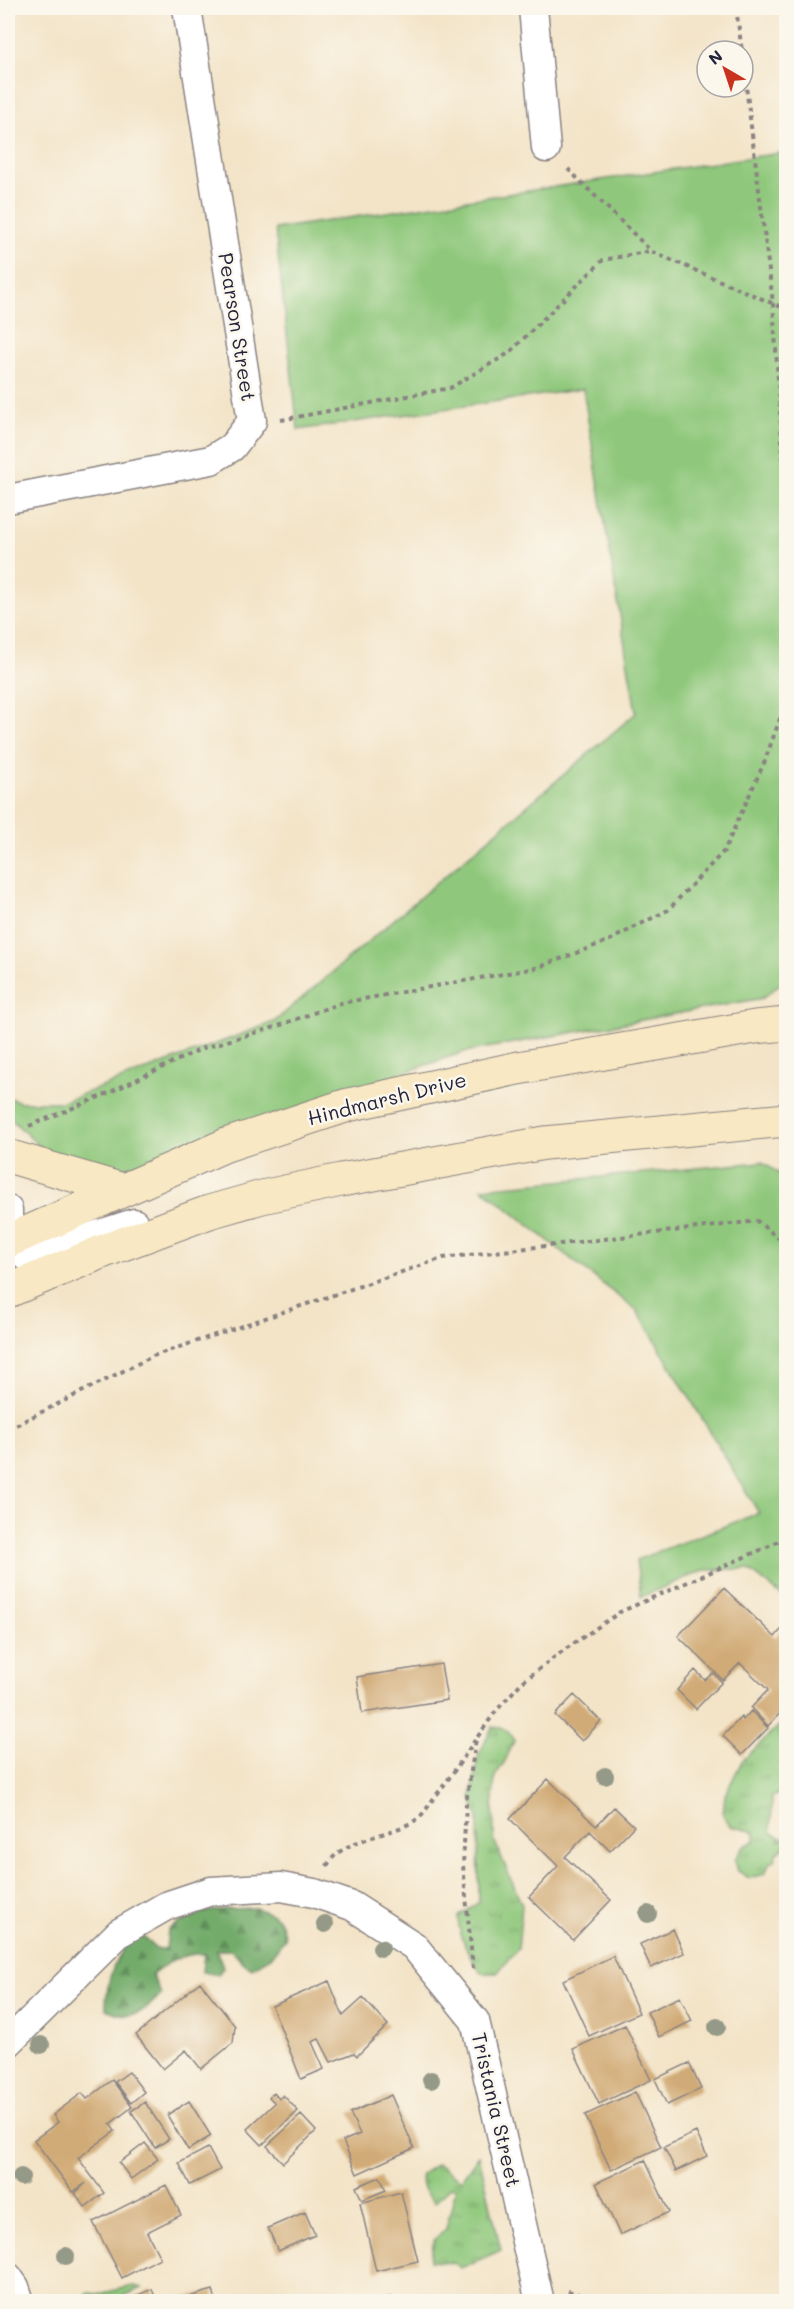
<svg xmlns="http://www.w3.org/2000/svg" width="794" height="2309" font-family="Mali,sans-serif">
	<style>
		.grass { fill: url(#grass-tufts); stroke: #58755b; stroke-width: 1.5 }
		.forest { fill: url(#forest-firs); stroke: #4a6753; stroke-width: 1.5 }
		.park { fill: #8fc87b; stroke: #58755b; stroke-width: 1.5 }
		.building { fill: #d1ab77 }
		.lines { fill: none; stroke-linecap: round; stroke-linejoin: round }
		.street-casing { stroke: #8a8382; stroke-width: 31 }
		.secondary-casing { stroke: #8a8382; stroke-width: 35 }
		.path { stroke: #8a8382; stroke-width: 4; stroke-dasharray: 4.5 4.5; stroke-linecap: butt }
		.street { stroke: #fff; stroke-width: 28 }
		.secondary { stroke: #f8e8c3; stroke-width: 33 }
		.tree { fill: #959987 }
		.labels { text-anchor: middle; stroke-width: 5; stroke-linejoin: round; paint-order: stroke }
		.street-label { font-size: 20px; fill: #22223b; stroke: #fbf7ec }
	</style>
	<defs>
		<pattern id="grass-tufts" width="24" height="20" patternUnits="userSpaceOnUse" patternTransform="scale(1.5)"><rect width="24" height="20" fill="#8fc87b"/><path d="M3 7l-1-3M5 7V3M7 7l1-3M15 17l-1-3M17 17v-4M19 17l1-3" fill="none" stroke="#74a266"/></pattern>
		<pattern id="forest-firs" width="22" height="20" patternUnits="userSpaceOnUse" patternTransform="scale(1.5)"><rect width="22" height="20" fill="#73ac6b"/><path d="M5 1l3.5 6h-7zM16 11l3.5 6h-7z" fill="#5e8c59"/></pattern>
	</defs>
	<rect width="100%" height="100%" fill="#fbf7ec"/>
	<filter id="ink" filterUnits="userSpaceOnUse"><feTurbulence type="fractalNoise" baseFrequency=".0167" numOctaves="2"/><feDisplacementMap in="SourceGraphic" scale="12" xChannelSelector="R" yChannelSelector="G"/><feConvolveMatrix kernelMatrix="1 2 1 2 8 2 1 2 1" color-interpolation-filters="sRGB"/></filter>
	<filter id="wash" filterUnits="userSpaceOnUse"><feTurbulence type="fractalNoise" baseFrequency=".008" numOctaves="4" result="noise"/><feDisplacementMap in="SourceGraphic" scale="24" xChannelSelector="R" yChannelSelector="G"/><feGaussianBlur stdDeviation="1.35" result="paint"/><feColorMatrix in="noise" values="0 0 0 0 0 0 0 0 0 0 0 0 0 0 0 0 0 1.4 0 .05"/><feComposite in="paint" operator="in"/></filter>
	<g filter="url(#wash)">
		<rect width="100%" height="100%" fill="#f3e4c8"/>
		<path class="grass" d="M785,1720l1,1v69l-14,7 -1,35 9,5v4l6,-6v10l-11,10 1,4 -7,5 -4,10 -16,4 -11,-7 -3,-11 7,-12 13,-8v-8l-25,-6 -7,-12 2,-19 17,-34z
			M492,1727c12,1 18,2 22,14l-9,20 -10,15 -2,22 1,42 28,65 -4,44 -21,24h-16c-12,-18 -22,-35 -23,-56l21,-15 -1,-85 -7,-20 7,-40z
			M479,2155l22,95 -40,18 -7,-5 -24,-2 4,-21 12,-11 10,-41 -6,-1 -15,16c-10,-9 -16,-16 -13,-29l15,-10 24,16z
			M133,2286l9,2 -30,13h-32l9,-8 10,1z"/>
		<path class="forest" d="M255,1908c22,7 25,7 30,30l-14,19 -19,11 -10,-6 -11,-12h-14l6,17 -5,8 -16,-3 2,-18c-23,-1 -34,7 -52,21l9,19c-18,20 -29,27 -55,15 0,-29 9,-58 34,-75l16,14 10,2 2,-20c35,-22 47,-21 87,-22z"/>
		<path class="park" d="M786,152v827l-23,19 -299,54 -386,132 -70,-68v-19l12,5h42l212,-80 362,-309 -53,-324 -285,41 -23,-201z
			M762,1162l24,16v421l-38,-30 -44,1 -63,27 -5,-37 123,-47 -121,-201 -156,-124z"/>
		<g id="blocks">
			<path class="building" d="M724,1588l51,49 11,-13v83l-18,19 -17,-18 17,-18 -28,-27 -17,17 -45,-44z
				M441,1664l6,36 -85,13 -5,-36z
				M695,1670l10,10 8,-7 9,9 -26,27 -19,-19z
				M574,1695l27,26 -19,20 -27,-26z
				M751,1711l17,17 -26,27 -19,-19 18,-19 2,3z
				M548,1779l48,47 18,-19 20,19 -24,25 -20,-20 -25,26 46,43 -38,40 -44,-43 29,-31 -48,-47z
				M673,1929l11,24 -33,15 -11,-24z
				M613,1956l26,57 -50,23 -26,-56z
				M329,1981l14,35 20,-18 25,27 -31,31 -3,-3 -23,9 -12,-23 -7,3 12,27 -23,10 -29,-73z
				M200,1982l35,44 -2,17 -32,26 -15,-19 -23,19 -27,-34z
				M680,1997l12,24 -33,16 -12,-25z
				M625,2025l26,55 -52,24 -26,-55z
				M689,2063l12,26 -34,16 -12,-26z
				M129,2072l15,20 -13,11 -16,-21z
				M112,2080l20,27 -22,17 5,7 -37,27 26,35 -19,14 -10,-14 11,-10 -13,9 -39,-52 24,-18 -5,-7 29,-22 5,6z
				M635,2092l26,55 -50,23 -26,-55z
				M274,2093l5,6 4,-4 15,16 -36,34 -15,-16 28,-26 -6,-6z
				M391,2095l23,53 -57,26 -14,-33 17,-7 -10,-21z
				M189,2101l22,35 -23,14 -21,-35z
				M145,2102l24,37 -14,9 -24,-37z
				M301,2115l15,16 -33,32 -16,-17z
				M696,2132l11,24 -31,15 -12,-24z
				M145,2143l13,16 -27,20 -12,-16z
				M208,2148l12,22 -30,15 -11,-22z
				M645,2160l24,52 -49,23 -24,-52z
				M380,2177l6,13 -24,10 -6,-13z
				M166,2185l15,30 -34,17 13,26 -38,20 -29,-56z
				M401,2192l17,69 -42,10 -16,-68z
				M305,2212l10,23 -37,16 -10,-23z
				M152,2289l5,13h-34z
				M213,2290l3,12h-42v-1z
				M764,2296l1,6h-26v-3z
				M312,2297l2,5h-17v-1z
				M390,2297l1,5h-17v-1z"/>
		</g>
	</g>
	<g filter="url(#ink)">
		<use href="#blocks" fill-opacity="0" stroke="#8a8382" stroke-width="1.5"/>
		<g class="lines">
			<defs>
				<path id="street" d="M533,8l13,140
					M8,499l203,-39 21,-13 20,-26 -65,-413
					M8,1210v8
					M8,1245l20,12 106,-34
					M8,2043l111,-110 47,-27 45,-15 70,-4 33,6 38,13 62,40 61,75 65,281
					M8,2277l7,10 5,15"/>
				<path id="secondary" d="M8,1156l115,34
					M8,1241l218,-96 122,-40 170,-37 237,-41 31,-3
					M8,1291l96,-40 105,-39 53,-15 79,-17 204,-37 241,-23"/>
			</defs>
			<use href="#street" class="street-casing"/>
			<use href="#secondary" class="secondary-casing"/>
			<path class="path" d="M736,8l6,43
				M743,62l30,241 13,200
				M568,169l82,81
				M281,420l169,-32 59,-35 94,-93 47,-9 136,58
				M29,1126l75,-31 99,-47 72,-21 66,-24 195,-35 72,-27 60,-31 56,-59 40,-88 22,-61
				M8,1429l145,-73 290,-98 314,-37 29,23
				M327,1866c15,-29 65,-29 90,-47 7,-5 12,-14 17,-21 15,-19 28,-38 41,-58
				M473,1969l-10,-104 3,-62 10,-64 20,-28 25,-28 43,-33 56,-38 154,-68 12,-9
				M568,2291l10,3 4,8"/>
			<use href="#street" class="street"/>
			<use href="#secondary" class="secondary"/>
		</g>
		<g class="tree">
			<circle cx="605" cy="1776" r="9"/>
			<circle cx="648" cy="1914" r="9"/>
			<circle cx="325" cy="1924" r="9"/>
			<circle cx="381" cy="1948" r="9"/>
			<circle cx="717" cy="2027" r="9"/>
			<circle cx="41" cy="2045" r="9"/>
			<circle cx="431" cy="2080" r="9"/>
			<circle cx="21" cy="2177" r="9"/>
			<circle cx="66" cy="2256" r="9"/>
		</g>
	</g>
	<g class="labels">
		<g class="street-label">
			<text transform="translate(237 327) rotate(81)" y="7">Pearson Street</text>
			<text transform="translate(387 1099) rotate(-14)" y="7">Hindmarsh Drive</text>
			<text transform="translate(496 2110) rotate(77)" y="7">Tristania Street</text>
		</g>
	</g>
	<rect width="794" height="2309" fill="none" stroke="#fbf7ec" stroke-width="30"/>
	<g transform="translate(725 69) rotate(321)"><circle r="28" fill="#fbf7ec" stroke="#a4a2a5" stroke-width="1.5"/>
	<path d="M0-4.5L10 22L0 15L-10 22Z" fill="#c8321e"/>
	<text y="-9" font-size="16" font-weight="bold" text-anchor="middle" fill="#22223b">N</text>
	</g>
</svg>
